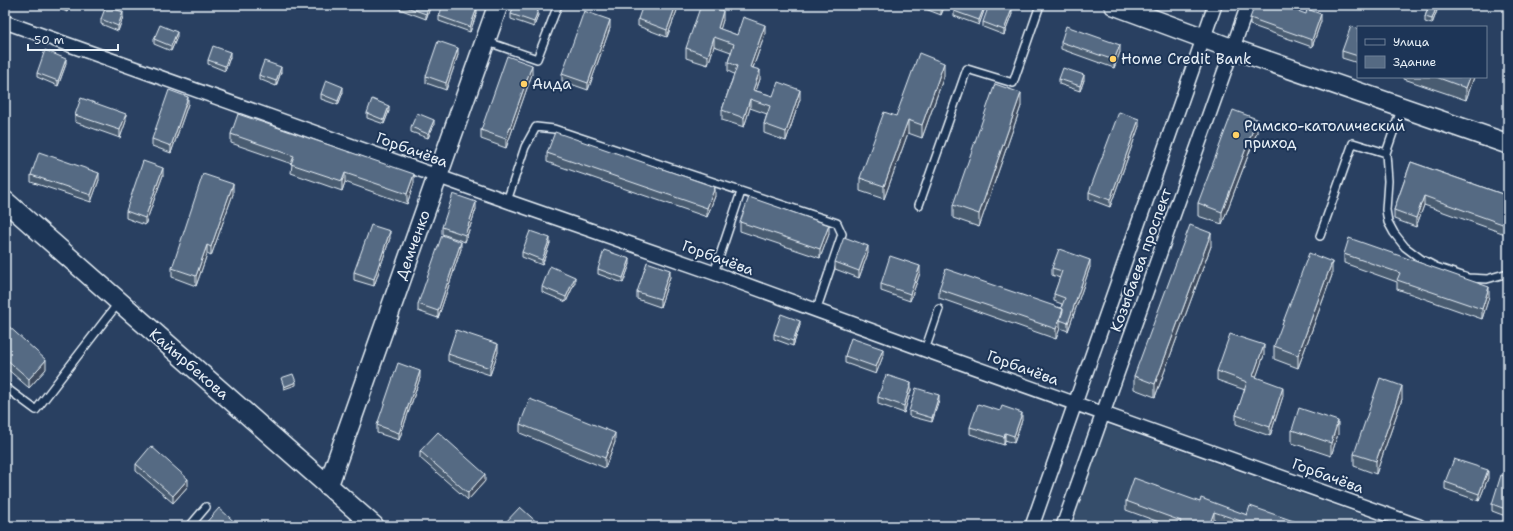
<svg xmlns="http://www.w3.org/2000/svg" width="1513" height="531" font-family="'Shantell Sans',sans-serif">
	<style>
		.built { fill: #364d6b }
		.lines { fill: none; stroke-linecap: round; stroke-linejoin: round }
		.lane-casing { stroke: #e8f1f8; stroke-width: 10 }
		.street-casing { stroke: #e8f1f8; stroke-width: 16 }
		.secondary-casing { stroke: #e8f1f8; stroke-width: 22 }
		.lane { stroke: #1d3557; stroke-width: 7 }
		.street { stroke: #1d3557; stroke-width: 13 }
		.secondary { stroke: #1d3557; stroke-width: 19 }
		.wall { fill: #495b71; stroke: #e8f1f8 }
		.shaded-wall { fill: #3c4a5c; stroke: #e8f1f8 }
		.building { fill: #556a83; stroke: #e8f1f8 }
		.poi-dot { fill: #ffd166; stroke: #1d3557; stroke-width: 1.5 }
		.labels { text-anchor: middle; stroke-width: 4; stroke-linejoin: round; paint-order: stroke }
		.poi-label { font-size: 15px; fill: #e8f1f8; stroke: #1d3557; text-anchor: start }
		.street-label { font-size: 15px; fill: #e8f1f8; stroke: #1d3557 }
	</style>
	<rect width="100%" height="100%" fill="#294061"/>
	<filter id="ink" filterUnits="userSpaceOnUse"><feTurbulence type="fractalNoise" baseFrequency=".025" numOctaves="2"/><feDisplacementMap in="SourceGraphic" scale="8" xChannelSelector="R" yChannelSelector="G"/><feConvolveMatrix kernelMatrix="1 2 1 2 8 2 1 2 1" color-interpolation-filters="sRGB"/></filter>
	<g filter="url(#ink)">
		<path class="built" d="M1102,423l290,103h-326z"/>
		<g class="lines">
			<defs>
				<path id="lane" d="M485,41l52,18 21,-54
					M1402,107l-16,46 2,28 -2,29 2,12 6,11 11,14 16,12 15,8 32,11 19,1 21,-6
					M507,201l18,-54 11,-20 18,2 283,94 5,11 -26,77
					M919,205l48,-136 46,14 27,-78
					M1320,236l33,-93 33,10
					M714,273l27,-81
					M925,350l14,-41
					M5,387l31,23 83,-108
					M190,526l16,-19"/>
				<path id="street" d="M5,22l502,179 207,72 211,77 494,176
					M1032,526l183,-521
					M1063,526l185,-521"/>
				<path id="secondary" d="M1114,5l119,44 275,95
					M5,201l369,325
					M328,486l170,-481"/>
			</defs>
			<use href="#lane" class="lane-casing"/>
			<use href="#street" class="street-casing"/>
			<use href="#secondary" class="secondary-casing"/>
			<use href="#lane" class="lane"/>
			<use href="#street" class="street"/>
			<use href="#secondary" class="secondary"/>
		</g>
		<path class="wall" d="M51,5h19l-3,7z
			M394,5h37l-5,14 -32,-12z
			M679,5l-12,32 -29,-11v-7z
			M915,5h30l-4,10z
			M986,5l-7,20 -25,-9v-5z
			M1188,5h11l-1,3z
			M1429,5h10l-7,19 -7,-2v-5z
			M477,13l-7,19 -31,-11v-5z
			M511,14l27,1 -4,12 -23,-8z
			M1012,14l-8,21 -21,-8v-5z
			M123,17l-5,14 -17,-7v-5z
			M1250,18l71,3 -9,26 -62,-22z
			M723,20l-3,9 17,6 28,-1 -12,34 7,11 -4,12 17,5 27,3 -14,42 -22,-8v-9l3,-10 -17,-6 -6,19 -22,-7v-10l12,-36 -6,-3v-9l3,-10 -17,-6 -6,19 -22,-7v-10z
			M610,28l-22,62 -26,-9v-7z
			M1358,29v34l-16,-5v-7z
			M177,37l-6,14 -17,-7v-5z
			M1061,42l59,10 -6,16 -53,-19z
			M1508,42v14h-2v-10z
			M458,55l-12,35 -20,-7v-7z
			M230,57l-5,14 -17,-7v-4z
			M66,64l-8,22 -21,-9v-4z
			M281,72l-5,14 -17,-7v-4z
			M532,74l-26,74 -25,-9v-9z
			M944,76l-22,62 -14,-5 -24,66 -24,-8v-13l36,-62z
			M1404,77h70l-8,23 -62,-21z
			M1059,79l25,1 -4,11 -21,-7z
			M343,92l-5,13 -17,-6v-5z
			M188,104l-17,49 -19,-7v-7z
			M1021,106l-42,121 -26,-9v-13z
			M389,111l-5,13 -17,-6v-5z
			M75,115l51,6 -6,17 -45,-16z
			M434,125l-6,13 -17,-6v-5z
			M1139,126l-29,81 -21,-8v-7z
			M1257,132l-35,92 -24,-8v-13z
			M231,134l183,49 -7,21 -62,-22 -3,9 -51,-18 1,-9 -61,-21z
			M547,153l168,43 -8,21 -160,-55z
			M1411,162l97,34v39l-84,-30 -8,22 -22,-8v-9z
			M31,175l68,5 -8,22 -60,-20z
			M163,175l-18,50 -19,-7v-7z
			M233,194l-22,62 -4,-2 -11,32 -24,-9v-9z
			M476,209l-11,33 -23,-8v-7z
			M740,222l89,12 -9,24 -80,-27z
			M390,238l-16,48 -20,-6v-8z
			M550,243l-8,22 -20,-8v-5z
			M1211,246l-56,151 -21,-8v-13z
			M461,249l-23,69 -20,-7v-7z
			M868,253l-9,25 -24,-9v-7z
			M1344,254l145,43 -7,22 -85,-30v-7l-53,-19z
			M630,264l-7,19 -25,-9v-5z
			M1090,267l-22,64 -8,-3 -4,11 -117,-41v-9l122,19 1,-4 -8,-3v-7l6,-16 -8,-3v-7z
			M920,273l-10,28 -29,-10v-7z
			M1332,275l-34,93 -24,-9v-13z
			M670,277l-10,30 -23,-8v-7z
			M575,282l-9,20 -24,-10v-5z
			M5,323l41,46 -17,19 -24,-21z
			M800,325l-7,21 -19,-7v-5z
			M498,352l-8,23 -42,-14v-7z
			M1264,355l-8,22 27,19 -13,40 -34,-12v-9l9,-25 -28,-10v-9z
			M845,356h38l-7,18 -31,-11z
			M420,378l-21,62 -22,-7v-8z
			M911,390l-7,23 -26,-9v-7z
			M1402,399l-26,75 -22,-8v-12z
			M939,400l-7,22 -23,-6v-5z
			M1022,420l-8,23 -9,-3 -1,5 -34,-11v-7z
			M520,424l95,18 -10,26 -85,-35z
			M1292,430l46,4 -7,22 -39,-13z
			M420,451l65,30 -17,19 -48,-42z
			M136,464l52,22 -15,17 -37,-32z
			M1508,477v40l-16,-6v-7z
			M1488,478l-9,23 -34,-12v-7z
			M1126,501l74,1 47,13 61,11h-80l-14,-5 -2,5h-42l-44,-16z"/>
		<path class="shaded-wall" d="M68,5h2l-3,7v-5z
			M429,5h2l-5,14v-5z
			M676,5h3l-12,32v-7z
			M942,5h3l-4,10v-7z
			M985,5h1l-7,20v-5z
			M1437,5h2l-7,19v-5z
			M477,8v5l-7,19v-5z
			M1012,9v5l-8,21v-5z
			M538,10v5l-4,12v-5z
			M723,11v9l-5,17v-9z
			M123,12v5l-5,14v-5z
			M1321,14v7l-9,26v-7z
			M610,20v8l-22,62v-7z
			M765,25v9l-15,42v-9z
			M177,32v5l-6,14v-5z
			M714,37v9l-6,19v-9z
			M1120,45v7l-6,16v-8z
			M458,48v7l-12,35v-7z
			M230,52v5l-5,14v-5z
			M66,59v5l-8,22v-5z
			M944,63v13l-22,62v-13z
			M532,65v9l-26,74v-9z
			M281,67v5l-5,14v-5z
			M760,70v9l-7,20v-9z
			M1084,75v5l-4,11v-5z
			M1470,77h4l-8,23v-12z
			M343,87v5l-5,13v-4z
			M800,90v9l-14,42v-9z
			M1021,93v13l-42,121v-13z
			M188,97v7l-17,49v-7z
			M750,99v9l-6,19v-9z
			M389,106v5l-5,13v-4z
			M126,114v7l-6,17v-8z
			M1139,119v7l-29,81v-7z
			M1257,119v13l-35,92v-12z
			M434,120v5l-6,13v-4z
			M908,120v13l-24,66v-13z
			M163,168v7l-18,50v-7z
			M99,173v7l-8,22v-7z
			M345,173v9l-3,9v-10z
			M414,174v9l-7,21v-10z
			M233,184v10l-22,62v-9z
			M715,187v9l-8,21v-9z
			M1424,196v9l-8,22v-9z
			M476,202v7l-11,33v-7z
			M829,225v9l-9,24v-9z
			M390,231v7l-16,48v-7z
			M1211,233v13l-56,151v-13z
			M550,238v5l-8,22v-5z
			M461,242v7l-23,69v-7z
			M207,245v9l-11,32v-10z
			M868,246v7l-9,25v-7z
			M630,259v5l-7,19v-5z
			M1090,260v7l-22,64v-8z
			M1332,262v13l-34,93v-13z
			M920,266v7l-10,28v-7z
			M670,270v7l-10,30v-8z
			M575,277v5l-9,20v-5z
			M1489,287v10l-7,22v-10z
			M1063,309l-1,12 -2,-1v8l-4,11v-10z
			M800,321v4l-7,21v-5z
			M498,344v8l-8,23v-7z
			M1264,345v10l-11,31v-10z
			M883,349v7l-7,18v-7z
			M46,360v9l-17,19v-9z
			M420,371v7l-21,62v-7z
			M296,382v3l-12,4v-2z
			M911,383v7l-7,23v-7z
			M1402,386v13l-26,75v-13z
			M1283,387v9l-13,40v-9z
			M939,395v5l-7,22v-4z
			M1022,413v7l-8,23v-7z
			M1338,421v13l-7,22v-13z
			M615,433v9l-10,26v-10z
			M1005,433v7l-1,5v-8z
			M1488,470v8l-9,23v-7z
			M485,474v7l-17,19v-7z
			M188,479v7l-15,17v-7z
			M1214,512v9l-2,5h-3z"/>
		<path class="building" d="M401,5h28l-3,9z
			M443,5h26l8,3 -7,19 -31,-11z
			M514,5h10l14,5 -4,12 -23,-8z
			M643,5h33l-9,25 -29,-11z
			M701,5h4l18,6 -5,17 19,7 6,-18 22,8 -15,42 10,3 -7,20 20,6 5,-14 22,8 -14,42 -22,-8 6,-18 -20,-7 -6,19 -22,-8 15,-44 -9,-4 6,-18 -20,-7 -6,19 -22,-8z
			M934,5h8l-1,3z
			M957,5h28l-6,15 -25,-9z
			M989,5h11l12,4 -8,21 -21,-8z
			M1255,5h26l25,9 1,-5 14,5 -9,26 -62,-22z
			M1429,5h8l-5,14 -7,-2z
			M106,6l17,6 -5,14 -17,-7z
			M584,11l26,9 -22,63 -26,-9z
			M160,25l17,7 -6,14 -17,-7z
			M1066,26l54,19 -6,15 -53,-18z
			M1351,26l7,3v27l-16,-5z
			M438,41l20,7 -12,35 -20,-7z
			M213,46l17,6 -5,14 -17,-6z
			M45,50l21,9 -8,22 -21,-8z
			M919,53l25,10 -22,62 -14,-5 -24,66 -24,-8 24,-66 12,4z
			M507,56l25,9 -26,74 -25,-9z
			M264,61l17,6 -5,14 -17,-6z
			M1063,68l21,7 -4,11 -21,-7z
			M1436,77h34l-4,11z
			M326,80l17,7 -5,14 -17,-7z
			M995,84l26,9 -42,121 -26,-9z
			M169,90l19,7 -17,49 -19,-7z
			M81,98l45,16 -6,16 -45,-15z
			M372,99l17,7 -5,14 -17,-7z
			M1233,110l24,9 -35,93 -24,-9z
			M1119,112l20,7 -29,81 -21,-8z
			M417,113l17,7 -6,14 -17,-7z
			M238,114l176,60 -7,20 -62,-21 -3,8 -51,-17 3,-8 -63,-22z
			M555,132l160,55 -8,21 -160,-55z
			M39,152l60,21 -8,22 -60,-20z
			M143,161l20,7 -18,50 -19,-7z
			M1411,162l97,34v30l-84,-30 -8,22 -22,-8z
			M203,174l30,10 -22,63 -4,-2 -11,31 -24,-8z
			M453,194l23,8 -11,33 -23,-8z
			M749,197l80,28 -9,24 -80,-27z
			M371,225l19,6 -16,48 -20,-7z
			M1190,225l21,8 -56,151 -21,-8z
			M530,231l20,7 -8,22 -20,-8z
			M442,235l19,7 -23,69 -20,-7z
			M844,237l24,9 -9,25 -24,-9z
			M1349,238l140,49 -7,22 -85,-29 3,-7 -56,-19z
			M1059,249l31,11 -22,63 -8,-3 3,-9v-2l-2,-1 4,-10 -11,-4 8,-23 -10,-3z
			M604,250l26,9 -7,19 -25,-9z
			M1309,253l23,9 -34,93 -24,-9z
			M890,256l30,10 -10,28 -29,-10z
			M647,262l23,8 -10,29 -23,-7z
			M550,266l25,11 -9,20 -24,-10z
			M946,269l117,40 -7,20 -117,-40z
			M781,314l19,7 -7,20 -19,-7z
			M5,323l41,37 -17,19 -24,-21z
			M456,330l42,14 -8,24 -42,-14z
			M1230,334l34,11 -11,31 30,11 -13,40 -34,-12 11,-33 -30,-11z
			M851,338l32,11 -7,18 -31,-11z
			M398,363l22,8 -21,62 -22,-8z
			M293,374l3,8 -12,5 -3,-9z
			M886,375l25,8 -7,23 -26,-9z
			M1380,378l22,8 -26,75 -22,-7z
			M916,388l23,7 -7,23 -23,-7z
			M530,399l85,34 -10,25 -85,-34z
			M978,404l22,7 2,-5 20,7 -8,23 -9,-3 -1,4 -34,-10z
			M1299,408l39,13 -7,22 -39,-13z
			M438,432l47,42 -17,19 -48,-42z
			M151,446l37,33 -15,17 -37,-32z
			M1454,459l34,11 -9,24 -34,-12z
			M1501,475l7,2v33l-16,-6z
			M1134,478l66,24 1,-4 46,17 3,-9 58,20h-65l1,-4 -30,-10 -5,14h-30l2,-5 -55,-20z
			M520,507l21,19h-34l-3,-2z
			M219,508l20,18h-34l-1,-1z"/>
	</g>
	<g class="poi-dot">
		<circle cx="1113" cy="59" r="4"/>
		<circle cx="524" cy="84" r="4"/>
		<circle cx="1236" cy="135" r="4"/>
	</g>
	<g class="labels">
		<g class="poi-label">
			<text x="1121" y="64">Home Credit Bank</text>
			<text x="532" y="89">Аида</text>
			<text x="1244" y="131">Римско-католический<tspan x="1244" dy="17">приход</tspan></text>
		</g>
		<g class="street-label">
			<text transform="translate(412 150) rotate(20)" y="5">Горбачёва</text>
			<text transform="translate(413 245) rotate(-70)" y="5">Демченко</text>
			<text transform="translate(718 258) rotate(20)" y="5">Горбачёва</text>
			<text transform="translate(1141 260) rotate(-70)" y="5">Козыбаева проспект</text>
			<text transform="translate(189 364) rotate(41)" y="5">Кайырбекова</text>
			<text transform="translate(1023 368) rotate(20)" y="5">Горбачёва</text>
			<text transform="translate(1328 476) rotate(20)" y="5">Горбачёва</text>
		</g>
	</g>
	<rect width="1513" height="531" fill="none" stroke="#1d3557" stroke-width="20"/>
	<rect x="10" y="10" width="1493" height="511" fill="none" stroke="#e8f1f8" stroke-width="1.5" filter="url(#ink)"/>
	<rect x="1357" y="26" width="130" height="52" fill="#1d3557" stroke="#6e8097"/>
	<rect x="1365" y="39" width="20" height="6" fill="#1d3557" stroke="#6e8097"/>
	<text x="1393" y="46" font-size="12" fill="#e8f1f8">Улица</text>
	<rect x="1365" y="56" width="20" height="12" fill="#556a83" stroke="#6e8097"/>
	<text x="1393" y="66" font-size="12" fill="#e8f1f8">Здание</text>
	<path d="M28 44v6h90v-6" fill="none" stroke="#e8f1f8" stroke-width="2"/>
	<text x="34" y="44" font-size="12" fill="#e8f1f8" stroke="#1d3557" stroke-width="3" paint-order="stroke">50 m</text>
</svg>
